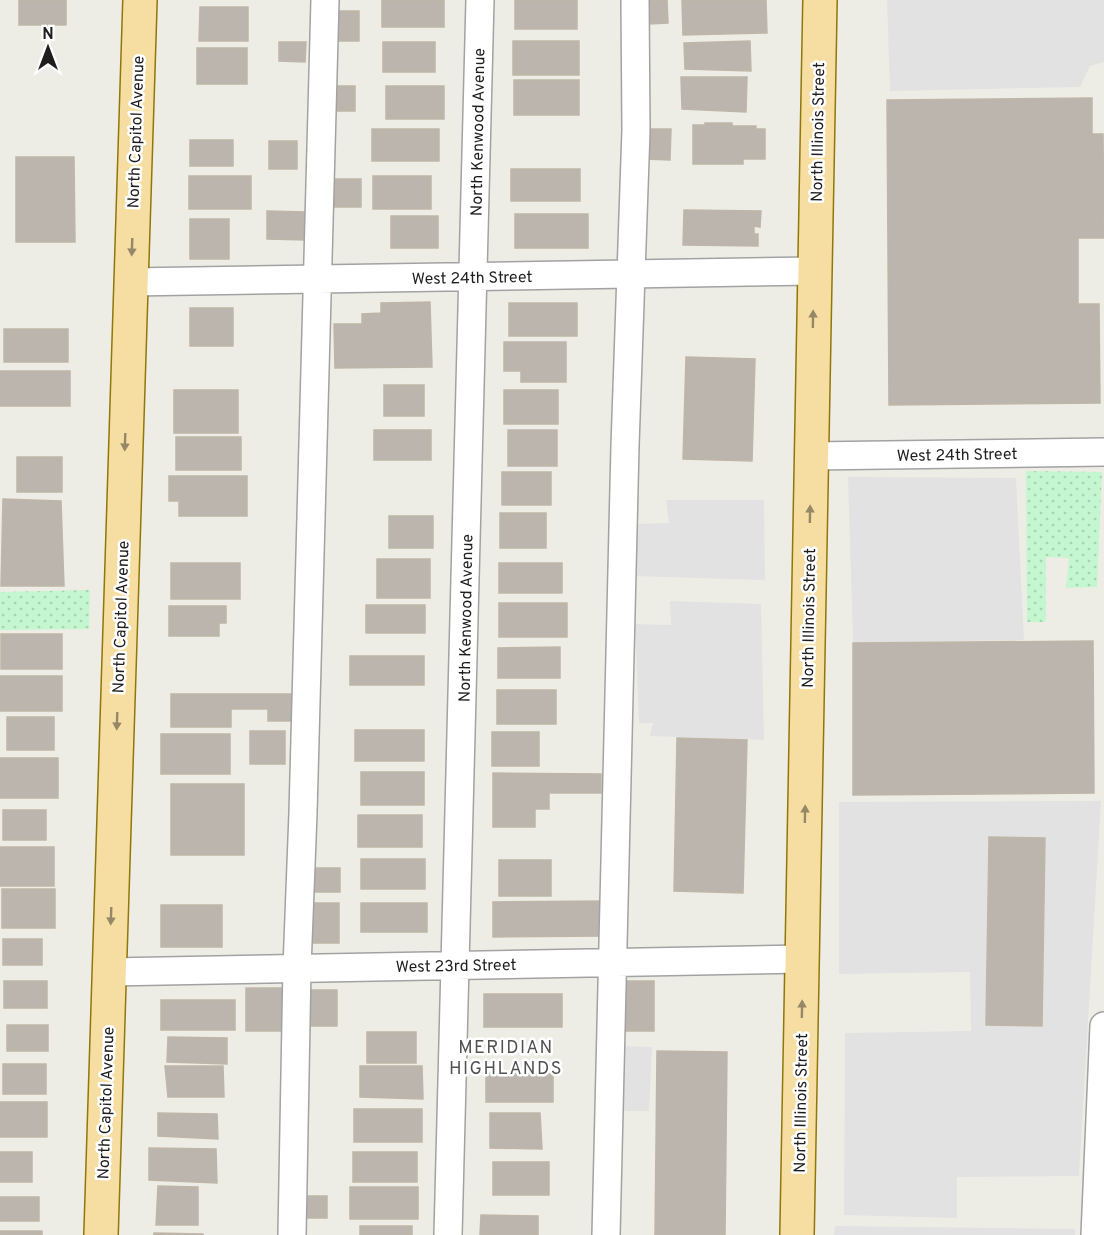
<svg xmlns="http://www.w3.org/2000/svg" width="1104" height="1235" font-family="Overpass,sans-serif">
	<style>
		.park { fill: url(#park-dots) }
		.parking { fill: #e2e2e2; fill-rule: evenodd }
		.building { fill: #bbb5ae; stroke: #bfb6a8; stroke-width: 1.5 }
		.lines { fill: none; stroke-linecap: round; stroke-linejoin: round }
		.minor-casing { stroke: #a2a2a2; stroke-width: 30 }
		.major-casing { stroke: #907708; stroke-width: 36 }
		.minor { stroke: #fff; stroke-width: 27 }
		.major { stroke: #f6dea2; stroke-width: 33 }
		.oneway { fill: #958867 }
		.labels { text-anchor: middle; stroke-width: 5; stroke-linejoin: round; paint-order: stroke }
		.street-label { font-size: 16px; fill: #1e1e1e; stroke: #fff }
		.neighbourhood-label { font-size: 18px; letter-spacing: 1.5px; fill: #515151; stroke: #fff }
	</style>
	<defs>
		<pattern id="park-dots" width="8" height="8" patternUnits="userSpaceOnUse" patternTransform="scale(1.5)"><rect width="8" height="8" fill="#c4f6cf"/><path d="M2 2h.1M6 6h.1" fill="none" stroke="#a8d2b1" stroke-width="1.8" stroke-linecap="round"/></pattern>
	</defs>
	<rect width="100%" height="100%" fill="#eeede5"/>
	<path class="park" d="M1026,471l76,1 -5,115 -31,1 3,-30 -23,-1v65h-19z
		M90,590l-1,39 -89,1v-38z"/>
	<path class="parking" d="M887,0h217v62l-14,4 -10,21 -190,4z
		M848,477l168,1 8,162 -171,3z
		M666,500h98l1,80 -132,-4 2,-52 34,-1z
		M670,601l91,3 3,136 -114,-4 3,-13h-14l-4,-99 36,1z
		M1101,801l-22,375 -122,1v41l-113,-3 1,-182 126,-2 -1,-59 -131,2v-172zM989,837l56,1 -3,187 -56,-1z
		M621,1046l31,1 -3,64h-32z
		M835,1226l240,3v6h-241z"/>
	<path class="building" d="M19,0h47v25h-47z
		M382,0h62v27h-62z
		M515,0h62v29h-62z
		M648,0h19l1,23 -19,1z
		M682,0h84l1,33 -84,2z
		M200,7h48v34h-49z
		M332,11h27v30h-27z
		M513,41h66v34h-66z
		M750,41l1,30 -66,-2 -1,-26z
		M279,42h27l-1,20 -26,-1z
		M383,42h52v30h-52z
		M197,48h50v36h-50z
		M681,77h66l-1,35 -64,-3z
		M514,80h65v35h-65z
		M328,86h27v25h-27z
		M386,86h58v33h-58z
		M1092,98v36h11l1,104h-26v66h21l1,99 -211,2 -2,-305z
		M705,123h27v3h24v3h9v30h-22v5h-50v-39h12z
		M372,129h67v32h-67z
		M645,129h26l-1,31 -26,-1z
		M190,140h43v26h-43z
		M269,141h28v28h-28z
		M16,157h58l1,85h-59z
		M511,169h69v32h-69z
		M189,176h62v33h-62z
		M373,176h58v33h-58z
		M334,179h27v28h-27z
		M684,210l77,1 -1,16 -6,-1v8h4v12l-75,-1z
		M267,211l39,1v28l-39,-1z
		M515,214h73v34h-73z
		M391,216h47v32h-47z
		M190,219h39v40h-39z
		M430,302l2,65 -97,1 -1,-44h28v-10l19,-1v-10z
		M509,303h68v33h-68z
		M190,308h43v38h-43z
		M4,329h64v33h-64z
		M504,342h62v40h-45v-11h-17z
		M686,357l69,2 -3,102 -69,-2z
		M0,371h70v35h-70z
		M384,385h40v31h-40z
		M174,390h64v43h-64z
		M504,390h54v34h-54z
		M374,430h57v30h-57z
		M508,430h49v36h-49z
		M176,437h65v33h-65z
		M17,457h45v35h-45z
		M502,472h49v33h-49z
		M169,476h78v40h-68v-15h-10z
		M3,499l58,2 3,85h-63z
		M500,513h46v35h-46z
		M389,516h44v32h-44z
		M377,559h53v39h-53z
		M171,563h69v36h-69z
		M499,563h63v30h-63z
		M499,603h68v34h-68z
		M366,605h59v28h-59z
		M169,606h57v17h-7v13h-50z
		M1,634h61v35h-61z
		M1093,641l1,152 -241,2v-152z
		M560,647v31h-62v-30z
		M350,656h74v29h-74z
		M0,676h62v35h-62z
		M497,690h59v34h-59z
		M171,694h122v27h-25v-12h-37v18h-60z
		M7,717h47v33h-47z
		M355,730h69v31h-69z
		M250,731h35v33h-35z
		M492,732h47v34h-47z
		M161,734h69v40h-69z
		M677,738l70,2 -4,153 -69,-2z
		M0,758h58v40h-58z
		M361,772h63v33h-63z
		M493,773l108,1v19h-52v16h-14v18h-42z
		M171,784h73v71h-73z
		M3,810h43v30h-43z
		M358,815h64v32h-64z
		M989,837l56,1 -3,188 -56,-1z
		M0,847h54v39h-54z
		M361,859h64v30h-64z
		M499,860h52v36h-52z
		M311,868h29v24h-29z
		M2,889h53v39h-53z
		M606,901v35l-113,1v-35z
		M302,903h37v40h-37z
		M361,903h66v29h-66z
		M161,905h61v42h-61z
		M3,939h39v26h-39z
		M4,981h43v27h-43z
		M615,981h39v50h-39z
		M246,988h44v43h-44z
		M302,990h35v36h-35z
		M484,994h78v33h-78z
		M161,1000h74v30h-74z
		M7,1025h41v26h-41z
		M367,1032h49v31h-49z
		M168,1037l59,1v26l-60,-2z
		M657,1051l70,1 -2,183h-70z
		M3,1064h43v30h-43z
		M165,1066h58l1,31h-56z
		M360,1066h62l1,33 -63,-2z
		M486,1073h67v29h-67z
		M0,1102h47v35h-47z
		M354,1109h68v33h-68z
		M158,1113l59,1 1,25 -60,-3z
		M490,1113h50l2,36 -52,-1z
		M149,1148l67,1 1,34 -68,-3z
		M0,1152h32v30h-32z
		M353,1152h64v30h-64z
		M493,1162h56v33h-56z
		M158,1186l40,1v38h-42z
		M350,1187h68v32h-68z
		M300,1196h27v22h-27z
		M0,1197h39v24h-39z
		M481,1215l57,1v19h-58z
		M360,1226h52v9h-52z
		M0,1231h42v4h-42z
		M154,1233l49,1v1h-49z"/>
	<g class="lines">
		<defs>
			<path id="minor" d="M130,282l684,-11
				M811,456l293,-4
				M110,972l693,-13
				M292,1235l5,-267 6,-155 22,-813
				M448,1235l32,-1235
				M606,1235l19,-789 11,-316 -1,-130
				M1095,1235l9,-209"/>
			<path id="major" d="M101,1235l39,-1235
				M797,1235l23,-1235"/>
		</defs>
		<use href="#minor" class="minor-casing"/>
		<use href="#major" class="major-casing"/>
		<use href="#minor" class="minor"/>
		<use href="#major" class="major"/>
	</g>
	<defs><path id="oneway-solid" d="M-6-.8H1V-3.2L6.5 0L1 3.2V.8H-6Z" transform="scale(1.5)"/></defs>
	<g class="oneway">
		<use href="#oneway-solid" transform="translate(132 247) rotate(92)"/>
		<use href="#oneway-solid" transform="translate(813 319) rotate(-89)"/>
		<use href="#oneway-solid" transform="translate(125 442) rotate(92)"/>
		<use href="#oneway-solid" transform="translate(810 514) rotate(-89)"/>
		<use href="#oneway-solid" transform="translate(117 721) rotate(92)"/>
		<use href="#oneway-solid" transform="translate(805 814) rotate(-89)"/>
		<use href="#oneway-solid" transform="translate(111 916) rotate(92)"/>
		<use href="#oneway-solid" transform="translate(802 1009) rotate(-89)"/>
	</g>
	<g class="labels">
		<g class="street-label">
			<text transform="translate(135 132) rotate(-88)" y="6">North Capitol Avenue</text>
			<text transform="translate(477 132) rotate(-89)" y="6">North Kenwood Avenue</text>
			<text transform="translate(817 132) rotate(-89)" y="6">North Illinois Street</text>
			<text transform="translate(472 277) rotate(-1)" y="6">West 24th Street</text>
			<text transform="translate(957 454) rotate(-1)" y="6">West 24th Street</text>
			<text transform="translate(120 617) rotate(-88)" y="6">North Capitol Avenue</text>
			<text transform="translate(465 618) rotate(-89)" y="6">North Kenwood Avenue</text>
			<text transform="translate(808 618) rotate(-89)" y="6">North Illinois Street</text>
			<text transform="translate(456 965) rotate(-1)" y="6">West 23rd Street</text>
			<text transform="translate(105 1103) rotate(-88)" y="6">North Capitol Avenue</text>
			<text transform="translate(800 1103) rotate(-89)" y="6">North Illinois Street</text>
		</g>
		<g class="neighbourhood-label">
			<text x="506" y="1053">MERIDIAN<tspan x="506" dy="21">HIGHLANDS</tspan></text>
		</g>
	</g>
	<g transform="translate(48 48)" stroke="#ffffff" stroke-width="4.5" paint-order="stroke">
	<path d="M0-4.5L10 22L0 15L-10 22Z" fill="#1e1e1e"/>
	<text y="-9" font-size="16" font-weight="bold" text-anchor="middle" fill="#1e1e1e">N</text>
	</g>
</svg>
